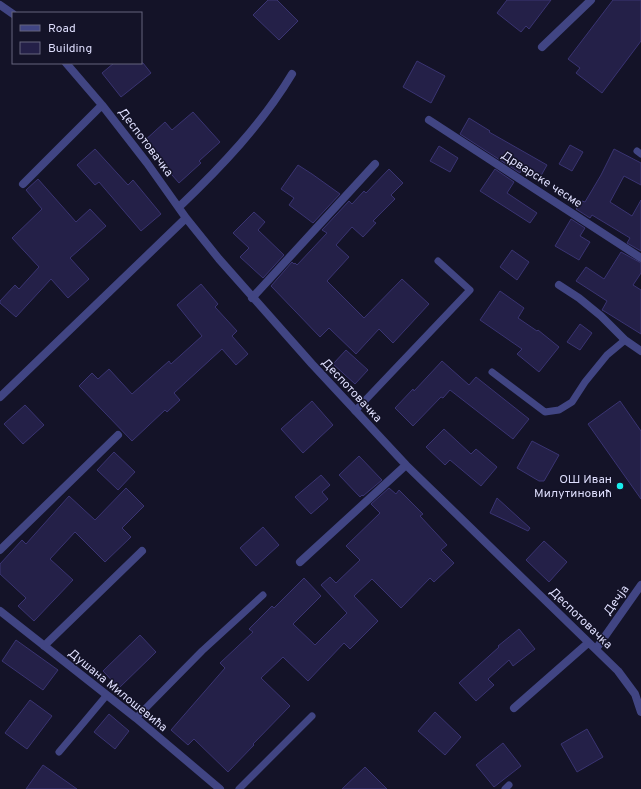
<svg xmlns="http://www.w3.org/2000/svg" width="641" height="789" font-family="Overpass,sans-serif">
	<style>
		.building { fill: #242048; stroke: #3a3472 }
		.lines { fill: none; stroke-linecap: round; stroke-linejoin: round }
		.service { stroke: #414583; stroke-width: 7 }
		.minor { stroke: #414583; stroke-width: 8 }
		.poi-dot { fill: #18eded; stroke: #141328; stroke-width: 1.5 }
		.labels { text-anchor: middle; stroke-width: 3; stroke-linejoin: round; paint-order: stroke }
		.street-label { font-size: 12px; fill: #ddddfc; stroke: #141328 }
		.poi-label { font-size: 12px; fill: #ddddfc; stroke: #141328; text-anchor: end }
	</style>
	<rect width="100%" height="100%" fill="#141328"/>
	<path class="building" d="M268,0h9l21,21 -19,19 -26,-25z
		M507,0h44l-22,29 -3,-3 -5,6 -24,-19z
		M613,0h28v41l-39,52 -26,-20 4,-5 -12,-9z
		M417,61l28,15 -14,27 -28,-16z
		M114,63h29l8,10 -30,24 -19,-24z
		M193,112l27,30 -21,19 2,2 -22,20 -36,-41 22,-20 7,8z
		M469,118l21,13 -1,1 58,33 -9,16 -17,-10 -1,2 -60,-39z
		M570,145l13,7 -11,19 -13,-7z
		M439,146l19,12 -8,14 -20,-11z
		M95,149l33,36 5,-5 28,34 -20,17 -42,-49 -4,3 -18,-20z
		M614,149l27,14v22l-17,-9 -14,26 22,14 9,-16v51l-14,-8 3,-5 -38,-23 -2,3 -14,-9 6,-8 3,1 16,-27z
		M298,165l14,9 28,20 -27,29 -24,-18 5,-7 -13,-9z
		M389,169l14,14 -12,12 4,4 -22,22 3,2 -13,14 -11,-10 -16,18 13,12 -22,24 37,37 38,-39 27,25 -36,39 -14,-14 -23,25 -27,-26 -9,9 -49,-51 21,-24 2,2 1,-1 2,2 30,-32 -5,-3 27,-29 3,3 12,-13 2,2z
		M495,169l19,13 -7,11 30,20 -7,10 -50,-32z
		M38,179l38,43 14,-13 16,17 -36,32 19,21 -21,19 -17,-19 -35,38 -16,-14v-2l15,-16 4,4 20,-22 -27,-29 30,-29 -16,-19z
		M254,212l11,10 -7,8 26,25 -21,23 -23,-21 9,-9 -16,-15z
		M571,219l14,9 -5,8 10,6 -11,18 -24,-14z
		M512,250l17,12 -12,18 -17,-13z
		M621,252l20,11v10l-8,12 8,5v44l-37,-23 -2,-1 5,-9 -31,-20 10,-14 18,12z
		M201,284l17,20 -3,3 22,24 -5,5 16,18 -12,11 -14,-16 -48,44 6,7 -13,12 -2,-2 -33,31 -53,-55 13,-13 6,6 11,-10 23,25 37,-33 2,3 31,-28 -25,-31z
		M500,291l24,17 -6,10 19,13 1,-1 21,17 -20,25 -22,-18 5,-5 -42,-29z
		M580,324l12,9 -12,17 -13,-8z
		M346,350l22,20 -13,14 -22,-20z
		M442,361l27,24 7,-8 53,42 -16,20 -63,-49 -7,8 -2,-1 -28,29 -18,-18 18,-19 1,2z
		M312,401l21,24 -30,28 -22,-24z
		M620,401l21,30v68l-53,-75z
		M25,405l19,20 -21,19 -19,-20z
		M444,429l27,25 5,-5 21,18 -16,19 -31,-26 -5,5 -19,-18z
		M532,441l27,14 -15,26h-5l-22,-13z
		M114,452l21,20 -17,18 -21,-20z
		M359,456l23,24 -19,16 -1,-1 -2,2 -21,-22z
		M321,475l9,10 -8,7 6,7 -17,15 -16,-17z
		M126,488l18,18 -22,22 9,9 -26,25 -30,-30 -25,27 23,21 -39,41 -16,-15 8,-8 -26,-24v-10l22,-24 4,4 43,-48 26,24z
		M389,488l7,6 3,-4 24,24 -3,2 27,29 -6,5 13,13 -20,19 -4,-4 -29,30 -29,-29 -18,17 24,25 -28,28 -6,-6 -36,38 -25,-24 -22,21 29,28 -37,38 1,1 -26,27 -34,-33 -6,6 -17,-15 54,-62 -5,-5 33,-31 -4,-3 23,-23 2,2 30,-30 17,18 -28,28 22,21 32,-32 -26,-28 9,-8 6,6 24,-23 -14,-14 34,-33 -9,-9z
		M497,498l33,30 -2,3 -38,-18z
		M263,527l16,18 -23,21 -16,-18z
		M544,541l23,21 -18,20 -23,-22z
		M519,629l16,20 -22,17 -4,-6 -21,19 6,6 -18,16 -17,-18 40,-36 -1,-1z
		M140,635l16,17 -37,36 -16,-17z
		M16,640l42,30 -15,20 -41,-29z
		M30,700l22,16 -25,33 -22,-16z
		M435,712l26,25 -16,18 -27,-24z
		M109,714l20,17 -14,18 -21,-17z
		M587,729l16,28 -26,15 -16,-28z
		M503,743l18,23 -27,21 -18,-22z
		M43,765l34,24h-51z
		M365,767l22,22h-45z"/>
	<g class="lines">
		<path class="service" d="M637,151l4,3
			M492,372l53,40 14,-2 13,-8 13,-20 22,-27 18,-15
			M355,411l115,-121 -32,-29
			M136,718l66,-67 61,-56
			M59,752l47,-56
			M239,789l73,-73
			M505,789l4,-4"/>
		<path class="minor" d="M0,5l13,9
			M542,47l49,-47
			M66,63l36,42 45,58 39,55 33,41 93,105 94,101 212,206 17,23 6,18
			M429,120l212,138
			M23,184l79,-79
			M179,207c42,-40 83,-83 113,-133
			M559,285l20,13 22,18 24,24 16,11
			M252,298l123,-134
			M0,397l186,-179
			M0,550l118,-115
			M300,562l106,-97
			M0,611l136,107 84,71
			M44,646l98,-95
			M596,649l45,-64
			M514,708l74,-65"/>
	</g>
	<circle class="poi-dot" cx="620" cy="486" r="4"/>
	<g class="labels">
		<g class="street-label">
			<text transform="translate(146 142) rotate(53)" y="4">Деспотовачка</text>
			<text transform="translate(542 179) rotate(33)" y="4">Дрварске чесме</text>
			<text transform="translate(352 390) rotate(47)" y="4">Деспотовачка</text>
			<text transform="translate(616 600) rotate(-54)" y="4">Дечја</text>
			<text transform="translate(581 618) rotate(44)" y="4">Деспотовачка</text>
			<text transform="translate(118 690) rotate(39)" y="4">Душана Милошевића</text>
		</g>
		<g class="poi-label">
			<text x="612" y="483">ОШ Иван<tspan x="612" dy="14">Милутиновић</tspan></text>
		</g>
	</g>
	<rect x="12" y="12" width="130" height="52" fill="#141328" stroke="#64647d"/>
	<rect x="20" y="25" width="20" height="6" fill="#414583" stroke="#64647d"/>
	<text x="48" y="32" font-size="12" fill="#ddddfc">Road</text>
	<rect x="20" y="42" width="20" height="12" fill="#242048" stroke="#64647d"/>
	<text x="48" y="52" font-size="12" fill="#ddddfc">Building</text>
</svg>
